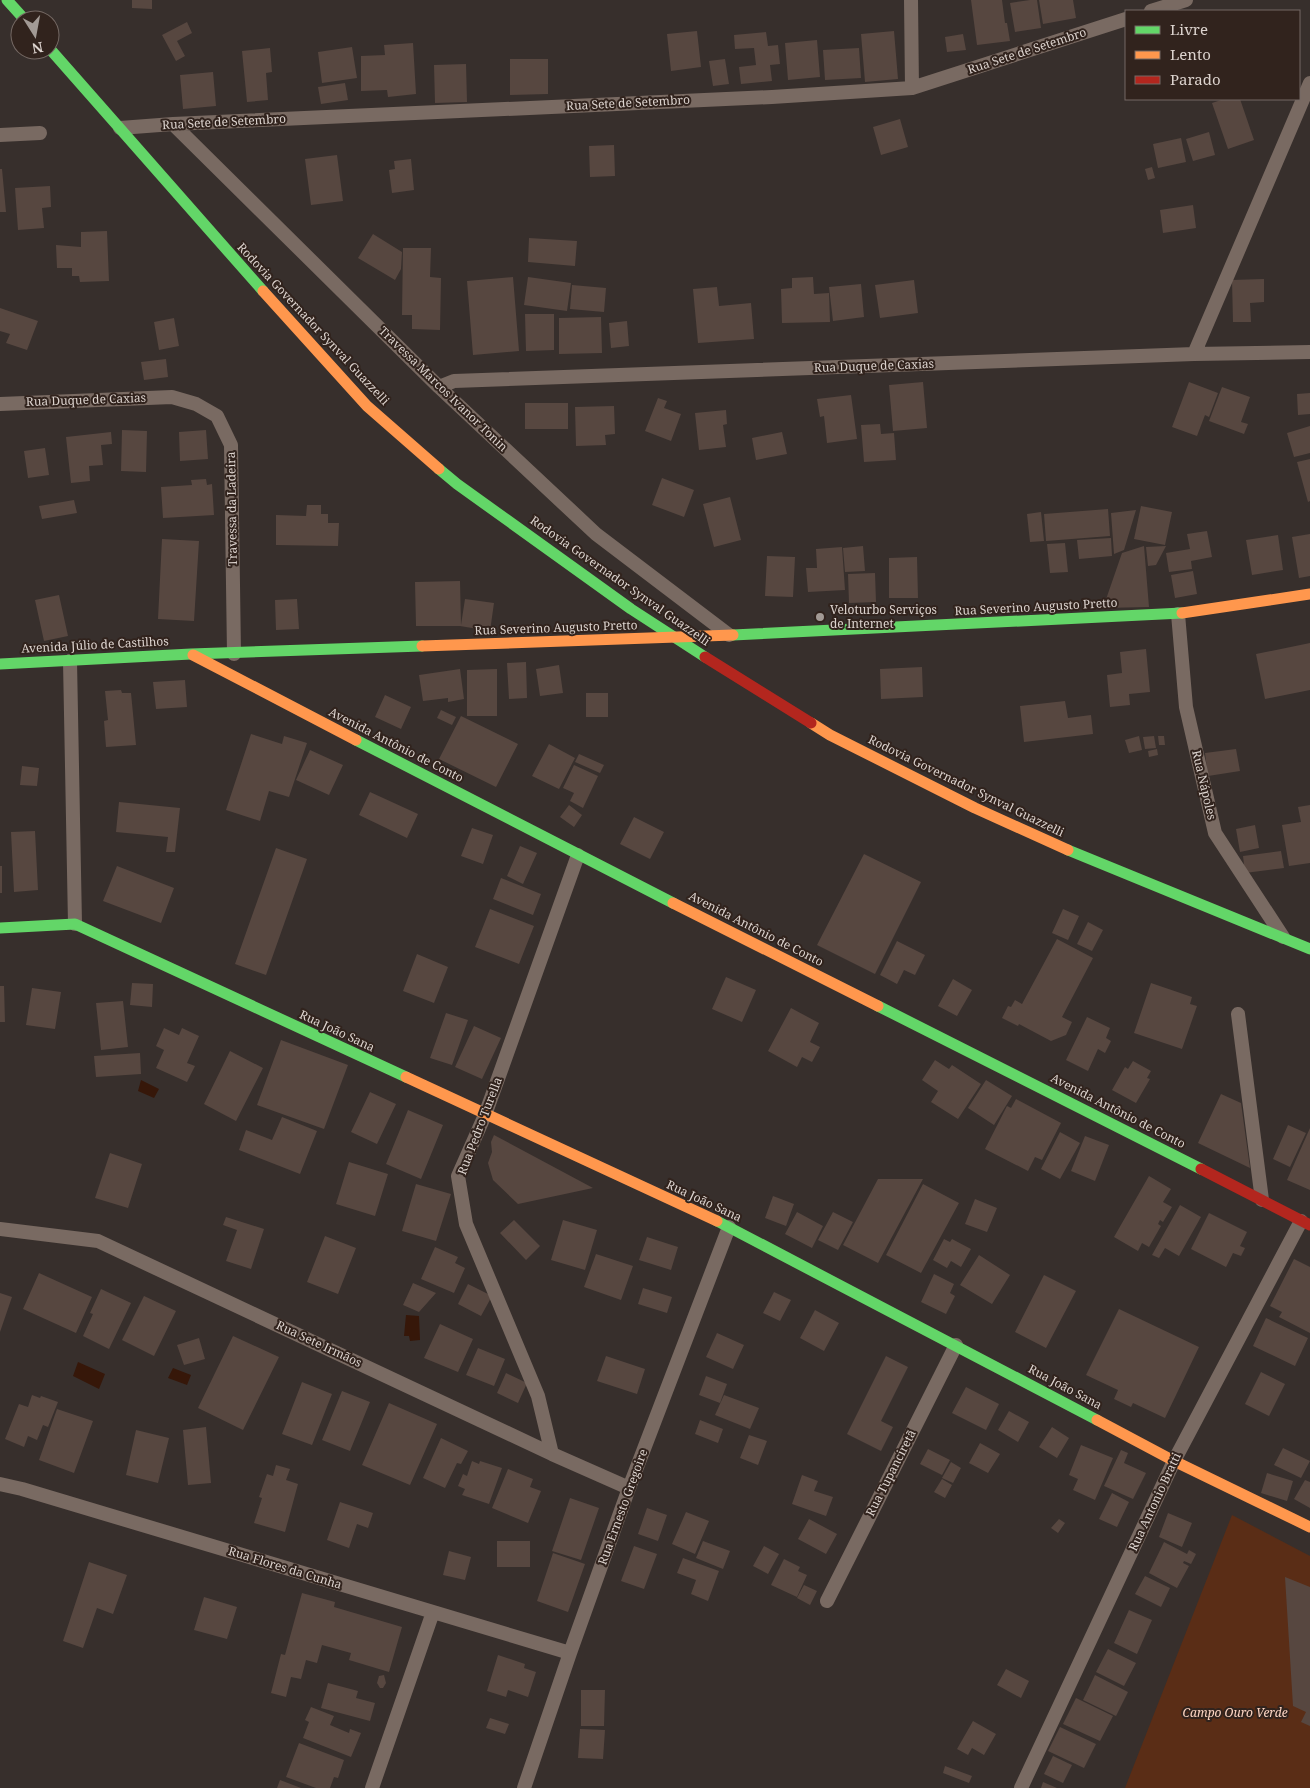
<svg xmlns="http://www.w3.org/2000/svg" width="1310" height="1788" font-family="'Noto Serif',serif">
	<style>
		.green { fill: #5a2d16 }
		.water { fill: #361709 }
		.building { fill: #574740 }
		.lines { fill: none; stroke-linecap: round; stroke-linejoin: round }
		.street { stroke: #796a62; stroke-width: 14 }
		.fast { stroke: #63d668; stroke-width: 11 }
		.slow { stroke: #ff974d; stroke-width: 11 }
		.jam { stroke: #b3261e; stroke-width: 11 }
		.poi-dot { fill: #a29a95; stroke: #31231d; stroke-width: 2 }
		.labels { text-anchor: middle; stroke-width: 4; stroke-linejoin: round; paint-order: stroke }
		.street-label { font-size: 12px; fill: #dcd3ce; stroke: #31231d }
		.poi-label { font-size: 12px; fill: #dcd3ce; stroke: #31231d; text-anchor: start }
		.park-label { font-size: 12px; font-style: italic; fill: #fdd5c3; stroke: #31231d }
	</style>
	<rect width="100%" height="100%" fill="#372f2c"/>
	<path class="green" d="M1232,1515l78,41v232h-185z"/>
	<path class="water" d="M141,1080l18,9 -5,9 -16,-7z
		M406,1315l13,1 1,24 -10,1 -1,-5h-5z
		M78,1362l27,12 -6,15 -26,-13z
		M173,1368l18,7 -4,10 -19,-7z"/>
	<path class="building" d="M132,0h20v9l-20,-1z
		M971,0h31l3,23h2l3,18 -33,4z
		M1030,0h7l4,28 -26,4 -5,-29z
		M1039,0h34l3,18 -33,6z
		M187,22l5,11 -15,8 8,15 -9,5 -14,-26z
		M697,31l4,36 -30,4 -4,-37z
		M894,31l4,48 -33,3 -4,-48z
		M766,32l2,14 10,-1 2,19 -10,1 2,16 -31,3 -2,-17 17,-2 -2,-17 -19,1 -1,-14z
		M963,34l3,16 -19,2 -2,-15z
		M817,40l3,37 -32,3 -3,-37z
		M413,43l3,51 -28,3 -1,-7 -26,1v-35l24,-1 -1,-10z
		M352,47l5,31 -35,5 -4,-31z
		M270,48l2,24 -6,1 2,27 -21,2 -5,-51z
		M859,48l2,30 -36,2 -2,-30z
		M510,59h38v35l-38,1z
		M725,59l4,25 -16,2 -4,-25z
		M466,64l1,38 -32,1 -1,-38z
		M213,72l3,34 -33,3 -3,-34z
		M345,83l3,17 -27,4 -3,-17z
		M1224,99h16l14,41 -26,9 -16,-46z
		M900,119l8,28 -27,8 -8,-28z
		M1209,132l6,23 -22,6 -7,-22z
		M1181,138l5,24 -28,6 -5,-24z
		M614,145l1,31 -25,1 -1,-31z
		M337,155l6,46 -32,4 -6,-46z
		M411,159l3,31 -22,3 -3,-23 6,-1 -1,-8z
		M1152,167l3,11 -7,2 -3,-11z
		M0,169h2l4,43h-6z
		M50,186l1,21 -9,1 2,20 -26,2 -3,-42z
		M1193,205l3,23 -33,5 -3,-23z
		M107,231l2,50 -29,1 -1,-6h-7v-8h-15l-1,-23 25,2v-15z
		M373,234l29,18 -1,17 -6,11 -37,-22z
		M529,238l48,3 -2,25 -47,-4z
		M403,248h28l-1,29 11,1 -1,52 -28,-1v-14h-10z
		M513,277l6,74 -46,4 -6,-74z
		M528,277l43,6 -4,28 -43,-6z
		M813,277l1,17 15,-1 1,29 -48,1 -1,-34 11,-1v-10z
		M1264,279v23l-14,1 1,19h-18l-1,-42z
		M914,280l4,33 -38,5 -5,-33z
		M861,284l3,33 -31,4 -4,-34z
		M572,285l34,3 -2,24 -34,-3z
		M717,287l2,19 32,-3 3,36 -56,4 -5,-54z
		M0,308l38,13 -11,29 -21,-7 4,-9 -10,-3z
		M525,314h29v36l-28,1z
		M601,317l1,36 -43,1v-36z
		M174,318l5,28 -20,4 -5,-28z
		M627,321l2,25 -18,2 -2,-25z
		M166,359l2,18 -24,3 -3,-18z
		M923,382l4,46 -34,3 -4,-46z
		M1189,382l29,11 -9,24 -4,-2 -8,21 -25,-9z
		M1222,387l28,10 -9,25 7,2 -4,10 -35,-13z
		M1310,393v21l-12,1 -1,-21z
		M851,395l6,44 -30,4 -3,-27 -4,1 -3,-18z
		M658,398l9,3 -3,7 17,6 -10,27 -26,-10z
		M525,403h43v26h-43z
		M614,406l1,28 -10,1 1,10 -30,1 -1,-39z
		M726,410l1,14 -4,1 3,22 -27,3 -4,-37z
		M880,424l1,10 13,-1 2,27 -32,2 -3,-37z
		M1310,426v27l-16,4 -7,-24z
		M122,430l25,1 -1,41 -25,-1z
		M206,430l2,29 -28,2 -1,-29z
		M111,432l1,12 -11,1 2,20 -14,1 1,15 -19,2 -5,-46z
		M782,432l5,22 -31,6 -4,-22z
		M45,448l4,27 -21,3 -4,-27z
		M1310,459v42l-2,1 -11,-40z
		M662,478l32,12 -10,27 -32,-12z
		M206,479l1,6 5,-1 2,31 -51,3 -2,-31 31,-2 -1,-5z
		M730,497l11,43 -27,7 -11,-43z
		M74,500l3,13 -35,6 -3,-13z
		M307,505h14v9h7v9h11l-1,23 -62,-1v-30l30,1z
		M1141,506l31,6 -7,33 -31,-6z
		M1108,509l2,27 -64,5 -2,-27z
		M1136,510l-12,40 -10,4 -3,-41z
		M1041,512l3,29 -14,1 -3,-28z
		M1207,531l5,26 -21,4 1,8 -23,3 -3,-19 24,-4 -3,-15z
		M1310,534v42l-11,2 -7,-41z
		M1278,535l5,35 -31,5 -6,-35z
		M1111,538l1,18 -33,3 -2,-19z
		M162,539l37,2 -5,80 -36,-2z
		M1065,543l3,29 -18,1 -3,-29z
		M863,546l2,25 -20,1 -2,-24z
		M1144,546l5,61 -46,1 19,-55z
		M1166,546l-10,19 -8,1 -2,-19z
		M842,547l3,43 -37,2 -2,-24h11l-1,-19z
		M767,556l28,1 -2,40 -28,-1z
		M917,557l1,41h-29v-40z
		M1193,571l4,23 -22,4 -4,-23z
		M875,573l1,29 -27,1 -1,-29z
		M460,581l1,44 4,-26 29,4 -4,28 -30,-5h-44l-1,-44z
		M59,595l9,41 -24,5 -9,-41z
		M297,599l2,30 -23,1 -1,-30z
		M1310,643v47l-45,9 -9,-45z
		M1146,649l4,43 -21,2 1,11 -20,2 -3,-32 15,-2 -2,-21z
		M526,662l1,36 -18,1 -2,-36z
		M559,665l4,28 -23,3 -4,-27z
		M922,667l1,30 -42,2 -1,-30z
		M460,669l4,30 -16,3v-4l-25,3 -4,-26z
		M497,669v47h-30v-46z
		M185,680l2,27 -31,2 -3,-27z
		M121,690l1,3h9l5,52 -30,2 -2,-26 4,-1 -3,-29z
		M586,693h22v24h-22z
		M385,695l26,12 -10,22 -26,-12z
		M1065,701l3,17 23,-3 2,19 -69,8 -4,-36z
		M441,710l15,7 -4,8 -15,-7z
		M461,716l57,28 -22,43 -57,-28z
		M251,734l31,10 2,-8 23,7 -18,54 -20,-6 -9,30 -34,-11z
		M1139,736l3,14 -13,3 -4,-13z
		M1154,736l2,12 -11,1 -2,-12z
		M1158,736h6l1,9h-6z
		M549,744l26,14 -16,31 -27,-13z
		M1157,749l1,6 -9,2 -1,-6z
		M1236,749l4,22 -32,5 -3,-23z
		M310,750l33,15 -14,30 -33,-15z
		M579,754l25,11 -4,8 -25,-11z
		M574,765l24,11 -15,32 -13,-7 4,-8 -11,-5z
		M22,766l17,2 -2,18 -17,-1z
		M370,792l48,22 -11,24 -48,-23z
		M119,802l61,6 -5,44h-9l2,-15 -52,-5z
		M569,805l13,10 -8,12 -14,-10z
		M1310,805v58l-21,3 -7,-41 19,-3 -3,-15z
		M634,817l30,15 -14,27 -30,-15z
		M1255,825l4,23 -19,4 -4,-23z
		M472,828l21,7 -10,29 -22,-8z
		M35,831l3,59 -24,2 -3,-60z
		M520,846l17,7 -14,31 -16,-8z
		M276,848l31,11 -41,116 -31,-11z
		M1281,851l3,17 -39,5 -2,-17z
		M864,854l57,28 -46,92 -58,-29z
		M0,866h2v27h-2z
		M117,866l57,22 -13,35 -58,-22z
		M501,878l40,16 -8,21 -40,-16z
		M490,909l44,17 -15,38 -44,-17z
		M1063,909l16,7 -11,24 -16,-7z
		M1088,922l15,8 -11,21 -15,-7z
		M1057,939l36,19 -31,59 10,5 -6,13 -15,6 -32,-17 -1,2 -16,-8 6,-12 3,1 4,-7 7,4z
		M897,941l28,14 -10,20 -11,-5 -7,14 -17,-9z
		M417,954l31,13 -14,36 -31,-12z
		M726,977l30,13 -14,32 -30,-13z
		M953,979l19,11 -15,26 -19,-10z
		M132,983l21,1 -1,23 -22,-2z
		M1151,983l41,14 -2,7 7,2 -15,43 -48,-16z
		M0,986h4l1,36h-5z
		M32,988l29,4 -6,37 -29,-4z
		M123,1001l5,46 -27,3 -5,-47z
		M791,1008l28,15 -9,19 10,5 -8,15 -10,-5 -5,10 -29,-16z
		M446,1013l22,7 -16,45 -22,-7z
		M1087,1017l23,11 -4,10 5,3 -6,12 -7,-4 -10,22 -22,-11z
		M474,1026l27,12 -19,41 -27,-12z
		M164,1028l15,7 3,-7 17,8 -12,27 8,3 -8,16 -31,-14 8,-18 -8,-4z
		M281,1040l67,25 -24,64 -67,-24z
		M230,1051l33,17 -27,53 -32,-17z
		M140,1053l1,21 -45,3 -2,-21z
		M935,1060l14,9 3,-4 29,19 -23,35 -27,-17 7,-11 -16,-11z
		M1133,1061l18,10 -4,7 3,1 -14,24 -24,-13 13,-23 3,2z
		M986,1080l26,16 -18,29 -26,-17z
		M370,1092l26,12 -19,40 -26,-12z
		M1221,1094l20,9 9,65 -52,-25z
		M1016,1099l45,24 -19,37 -7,-3 -7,14 -43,-22 22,-43 4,2z
		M408,1110l35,15 -22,54 -35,-15z
		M282,1117l35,14 -17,43 -61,-24 7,-20 26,10z
		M1288,1125l18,8 -16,34 -17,-8z
		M1310,1128v62l-23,-10z
		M1060,1132l20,11 -20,36 -19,-10z
		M494,1135l99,53 -75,16 -25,-24 -5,-17 4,-11 -1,-10z
		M1085,1136l24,9 -14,36 -24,-10z
		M110,1153l32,11 -14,44 -33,-10z
		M349,1162l39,12 -13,42 -39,-12z
		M1149,1176l22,13 -8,13 9,5 -9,15 -3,-2 -2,4 3,2 -12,21 -7,-4 -4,8 -24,-14z
		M878,1179h45l-45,84 -35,-18z
		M416,1184l35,10 -15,47 -34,-10z
		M923,1184l36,19 -38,70 -35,-18z
		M773,1196l21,8 -8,22 -21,-8z
		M975,1199l22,9 -10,24 -22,-8z
		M1180,1205l21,12 -22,39 -14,-8 -6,10 -7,-3z
		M797,1212l26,14 -11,22 -27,-14z
		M833,1212l20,10 -15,28 -20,-10z
		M1209,1213l38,19 -7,14 5,2 -4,8 -8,-3 -7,14 -35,-18z
		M226,1217l38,12 -13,40 -25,-8 11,-31 -14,-5z
		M514,1220l26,26 -14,14 -26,-27z
		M563,1220l34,10 -12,40 -34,-10z
		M325,1236l31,12 -18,46 -31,-12z
		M647,1237l31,10 -7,23 -32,-10z
		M944,1239l6,3 2,-3 19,10 -10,18 -10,-6 -4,7 -14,-8z
		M435,1247l23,10 -3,6 10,5 -11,25 -33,-14z
		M596,1254l37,12 -12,34 -37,-13z
		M979,1255l31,20 -18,29 -32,-19z
		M1294,1259l16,8v66l-31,-16 3,-5 -12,-6z
		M39,1273l53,24 -16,36 -53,-24z
		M934,1274l20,10 -4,9 5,3 -9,18 -25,-12z
		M1044,1275l32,16 -30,57 -31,-16z
		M413,1283l23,10 -17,19 -16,-7z
		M468,1284l24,12 -11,20 -23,-12z
		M643,1288l29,9 -5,16 -29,-9z
		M101,1289l30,14 -22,46 -26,-13 10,-22 -3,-1z
		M774,1292l17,8 -11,21 -17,-8z
		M0,1293l12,4 -12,35z
		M144,1296l32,15 -22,45 -32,-16z
		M1119,1309l80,38 -34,71 -32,-15 -2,4 -17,-8 4,-9 -32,-15z
		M815,1310l24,13 -15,28 -24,-13z
		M1266,1318l42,20 -13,28 -42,-20z
		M440,1324l33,15 -15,33 -34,-14z
		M717,1333l27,12 -11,24 -27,-12z
		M233,1336l46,21 -36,73 -45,-22z
		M199,1338l6,21 -21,6 -7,-20z
		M478,1348l27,11 -11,27 -28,-11z
		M606,1356l39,13 -8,25 -40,-13z
		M886,1356l22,11 -27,54 12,6 -12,24 -34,-17z
		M1261,1372l24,12 -16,32 -24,-12z
		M506,1373l21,10 -9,20 -21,-10z
		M706,1376l21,8 -7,19 -21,-8z
		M302,1382l30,12 -20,51 -30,-11z
		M966,1387l33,17 -13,26 -34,-17z
		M342,1391l28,11 -20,49 -28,-11z
		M32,1395l8,3 1,-2 17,6 -10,25 -5,-2 -6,15 -9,-4 -4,11 -19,-8 14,-35 9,3z
		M724,1395l35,13 -9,21 -35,-14z
		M389,1403l48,21 -27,61 -48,-20z
		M57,1409l36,12 -19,52 -35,-13z
		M1009,1411l20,11 -11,20 -20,-12z
		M700,1420l23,9 -5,14 -23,-9z
		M206,1427l5,56 -23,2 -5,-55z
		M1052,1427l17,11 -12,20 -18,-11z
		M136,1430l33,8 -11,45 -32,-8z
		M749,1435l18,6 -9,24 -18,-7z
		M441,1438l27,13 -7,13 -4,-1 -12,25 -22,-10z
		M980,1443l20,11 -12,19 -19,-10z
		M1081,1445l32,13 -18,42 -22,-10 5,-11 -9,-4z
		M1283,1448l27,13 -9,17 -27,-13z
		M928,1449l22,11 -8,15 -22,-11z
		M1121,1450l7,3 -4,10 22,10 -13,26 -29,-13z
		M472,1461l7,3 1,-3 22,7 -13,36 -27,-9 3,-6 -7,-3 5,-12 4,2z
		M951,1462l10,6 -8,15 -11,-5z
		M276,1465l14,4 -4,11 12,4 -13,48 -31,-9 8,-25 -3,-1 8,-23 6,2z
		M508,1469l25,10 -3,8 11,4 -13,32 -36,-15z
		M1267,1473l26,8 -6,20 -26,-8z
		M802,1475l16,6 -4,10 19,6 -7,19 -34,-12z
		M942,1479l10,6 -7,13 -11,-6z
		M1305,1480l5,2v26l-16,-9z
		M1112,1493l17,9 -12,25 -18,-8z
		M570,1498l29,10 -18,52 -29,-9z
		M340,1502l33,11 -5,15 -11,-4 -8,24 -22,-8z
		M647,1508l20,7 -9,26 -20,-7z
		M686,1512l23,9 -14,33 -23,-10z
		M1168,1513l24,10 -10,24 -23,-10z
		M809,1519l28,15 -11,20 -28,-15z
		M1059,1519l6,4 -7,10 -7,-5z
		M497,1541h33v26h-33z
		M703,1541l27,10 -7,18 -27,-11z
		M1164,1542l23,12 2,-4 7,4 -5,10 -7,-3 -1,2 6,3 -12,22 -28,-15z
		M634,1546l23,8 -13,35 -23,-8z
		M764,1546l15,8 -11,20 -15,-8z
		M449,1551l22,6 -6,23 -22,-5z
		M553,1553l32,11 -17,48 -31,-11z
		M683,1558l36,13 -11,30 -17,-7 5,-14 -19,-7z
		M784,1559l16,8 -2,4 9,4 -10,22 -26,-12z
		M89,1562l38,13 -14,39 -16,-6 -14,40 -20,-7z
		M1145,1576l25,12 -9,19 -26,-13z
		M1285,1577l25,10v139l-9,-4 5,-10 -13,-6z
		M804,1585l13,6 -7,14 -13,-7z
		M302,1593l33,9 -1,5 68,20 -13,45 -40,-12 2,-7 -29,-8 -5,18 -11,-3 -5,19 -10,-2 -5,20 -15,-4 10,-39 4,1z
		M204,1597l33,10 -10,32 -33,-9z
		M1129,1610l23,10 -15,34 -23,-11z
		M1108,1649l28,14 -12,23 -28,-14z
		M498,1655l27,9 -1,4 12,4 -8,25 -20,-7 -2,7 -19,-6z
		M1006,1669l23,12 -8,17 -24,-13z
		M384,1675l2,8 -3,5h-3l-3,-5 2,-7z
		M1095,1675l33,17 -12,24 -33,-16z
		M328,1683l30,8 -2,7 19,5 -5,18 -49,-13z
		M581,1690h24l-1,36h-23z
		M1076,1698l37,18 -13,25 -37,-17z
		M311,1707l23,9 -4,9 19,8 1,-4 11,4 -10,24 -48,-19 6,-16 -4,-2z
		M490,1718l19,6 -4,10 -19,-6z
		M973,1721l23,13 -12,21 -12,-7 -4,7 -11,-6z
		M1060,1727l36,17 -12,24 -36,-17z
		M580,1729l25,1 -2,29 -25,-1z
		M299,1743l45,17 -6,18 -4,-1 -4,11h-14l-30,-11z
		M1053,1756l19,9 -9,18 -19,-9z
		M945,1766l27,10 -3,7 -26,-10z
		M280,1780l21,8h-24z
		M1043,1782l14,6h-16z"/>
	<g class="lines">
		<path class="street" d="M911,0l1,88
			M1151,11l35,-11
			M173,124l266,263 157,147 133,101
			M120,128l53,-4 599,-27 140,-9 214,-69
			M0,135l40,-2
			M1194,354l116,-271
			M439,387l15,-6 740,-27 116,-2
			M0,404l172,-7 24,7 21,12 14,29 3,209
			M1178,614l8,93 29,126 68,104
			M70,661l5,263
			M1238,1014l24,186
			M0,1229l98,12 454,213 77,34
			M552,1454l-14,-58 -72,-172 -8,-48 27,-61 93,-260
			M0,1484l22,5 548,164
			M827,1601l129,-256
			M372,1788l61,-176
			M524,1788l46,-135 59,-165 100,-261
			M1021,1788l153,-327 127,-240"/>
		<path class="fast" d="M7,0l18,20
			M50,49l213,242
			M439,469l18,15 174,125 74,48
			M733,635l449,-22
			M0,664l191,-10 231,-8
			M356,740l317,163
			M1068,850l242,99
			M0,928l75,-4 331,153
			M878,1006l323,163
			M717,1221l380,199"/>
		<path class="slow" d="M263,291l104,115 72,63
			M1182,613l128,-19
			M422,646l311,-11
			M193,655l163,85
			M811,723l19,12 145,73 93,42
			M673,903l205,103
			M406,1077l311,144
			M1097,1420l77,41 136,66"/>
		<path class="jam" d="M705,657l106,66
			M1201,1169l109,56"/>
	</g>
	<circle class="poi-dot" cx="820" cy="617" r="5"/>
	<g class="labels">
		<g class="street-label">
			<text transform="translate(1027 51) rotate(-18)" y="4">Rua Sete de Setembro</text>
			<text transform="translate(628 103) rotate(-3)" y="4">Rua Sete de Setembro</text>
			<text transform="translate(224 122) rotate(-3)" y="4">Rua Sete de Setembro</text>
			<text transform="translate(313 324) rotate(47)" y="4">Rodovia Governador Synval Guazzelli</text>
			<text transform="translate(874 366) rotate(-2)" y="4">Rua Duque de Caxias</text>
			<text transform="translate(443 389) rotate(44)" y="4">Travessa Marcos Ivanor Tonin</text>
			<text transform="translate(86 400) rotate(-2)" y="4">Rua Duque de Caxias</text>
			<text transform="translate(232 509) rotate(-91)" y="4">Travessa da Ladeira</text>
			<text transform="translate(620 581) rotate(35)" y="4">Rodovia Governador Synval Guazzelli</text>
			<text transform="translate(1036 607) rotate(-3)" y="4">Rua Severino Augusto Pretto</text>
			<text transform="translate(556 628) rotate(-2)" y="4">Rua Severino Augusto Pretto</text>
			<text transform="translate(95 645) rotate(-3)" y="4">Avenida Júlio de Castilhos</text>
			<text transform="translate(396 745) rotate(27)" y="4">Avenida Antônio de Conto</text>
			<text transform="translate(1204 785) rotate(77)" y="4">Rua Nápoles</text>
			<text transform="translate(966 786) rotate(26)" y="4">Rodovia Governador Synval Guazzelli</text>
			<text transform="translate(756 929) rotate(27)" y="4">Avenida Antônio de Conto</text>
			<text transform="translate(337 1031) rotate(25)" y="4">Rua João Sana</text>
			<text transform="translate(1118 1111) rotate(27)" y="4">Avenida Antônio de Conto</text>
			<text transform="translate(480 1126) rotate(-69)" y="4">Rua Pedro Turella</text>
			<text transform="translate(704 1201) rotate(25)" y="4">Rua João Sana</text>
			<text transform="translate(319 1344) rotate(25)" y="4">Rua Sete Irmãos</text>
			<text transform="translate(1065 1387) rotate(28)" y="4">Rua João Sana</text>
			<text transform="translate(891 1473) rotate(-63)" y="4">Rua Tupanciretã</text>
			<text transform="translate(1155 1502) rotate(-65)" y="4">Rua Antonio Bratti</text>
			<text transform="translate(623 1507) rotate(-70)" y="4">Rua Ernesto Gregoire</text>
			<text transform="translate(285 1568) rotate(17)" y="4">Rua Flores da Cunha</text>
		</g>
		<g class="poi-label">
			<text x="830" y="614">Veloturbo Serviços<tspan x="830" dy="14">de Internet</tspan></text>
		</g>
		<g class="park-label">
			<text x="1235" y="1717">Campo Ouro Verde</text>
		</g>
	</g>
	<rect x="1125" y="10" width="175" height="90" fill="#31231d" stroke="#756964"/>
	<rect x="1135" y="26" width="25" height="8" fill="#63d668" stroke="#756964"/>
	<text x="1170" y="35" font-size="15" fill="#dcd3ce">Livre</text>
	<rect x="1135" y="51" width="25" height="8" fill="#ff974d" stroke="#756964"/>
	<text x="1170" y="60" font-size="15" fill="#dcd3ce">Lento</text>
	<rect x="1135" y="76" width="25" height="8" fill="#b3261e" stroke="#756964"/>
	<text x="1170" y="85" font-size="15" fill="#dcd3ce">Parado</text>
	<g transform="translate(35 35) rotate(169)"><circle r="24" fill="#31231d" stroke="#756964"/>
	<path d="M0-4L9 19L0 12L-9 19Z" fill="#a29a95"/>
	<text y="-8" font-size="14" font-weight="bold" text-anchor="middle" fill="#dcd3ce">N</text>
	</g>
</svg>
